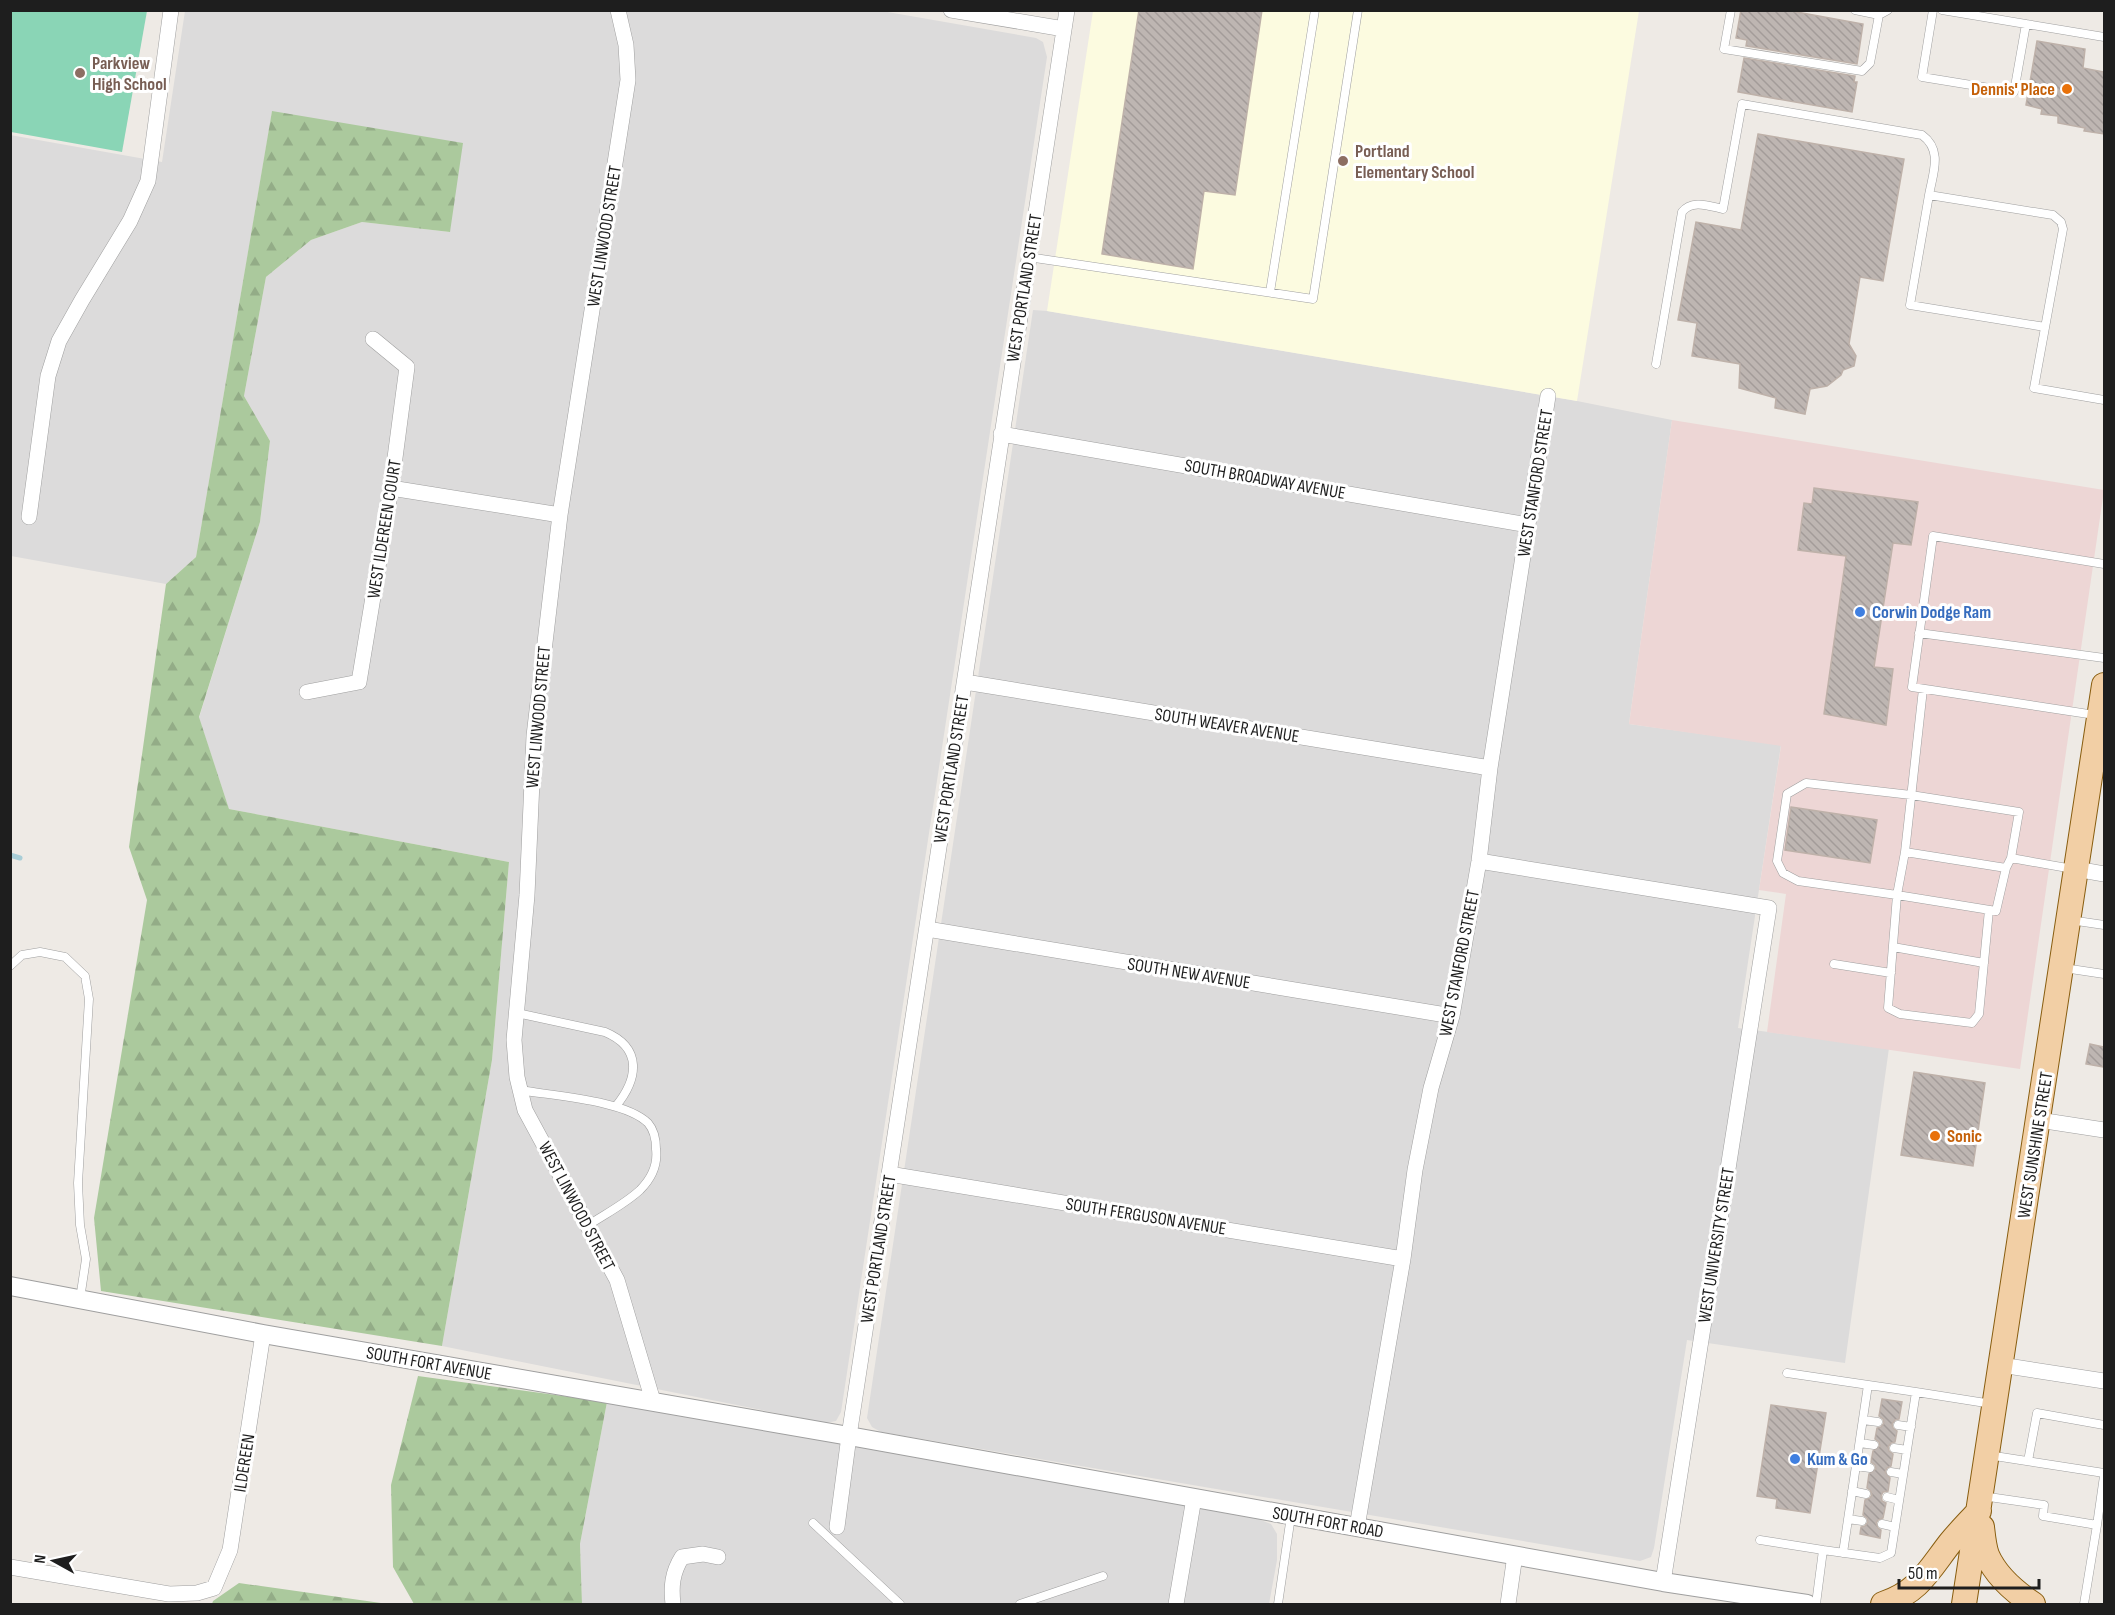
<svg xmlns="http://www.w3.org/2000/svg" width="2115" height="1615" font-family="'Sofia Sans Condensed',sans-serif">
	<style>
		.residential { fill: #dcdbdb }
		.commercial { fill: #edd6d5 }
		.education { fill: #fcfbe0 }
		.forest { fill: url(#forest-firs) }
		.pitch { fill: #8ad5b6 }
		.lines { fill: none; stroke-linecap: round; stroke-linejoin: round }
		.stream { stroke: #a9ced7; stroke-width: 5 }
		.building { fill: url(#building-back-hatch); stroke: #beb1a9; stroke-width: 1.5 }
		.service-casing { stroke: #9f9f9f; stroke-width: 9 }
		.minor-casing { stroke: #9f9f9f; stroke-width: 16 }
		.tertiary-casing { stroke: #9f9f9f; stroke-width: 20 }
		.primary-casing { stroke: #885d0f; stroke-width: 26 }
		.service { stroke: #fff; stroke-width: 8 }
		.minor { stroke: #fff; stroke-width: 15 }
		.tertiary { stroke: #fff; stroke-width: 18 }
		.primary { stroke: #f2cfa5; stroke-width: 24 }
		.education-dot { fill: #8d6e63; stroke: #fff; stroke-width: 2 }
		.food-dot { fill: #e8710a; stroke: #fff; stroke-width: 2 }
		.shop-dot { fill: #3f7fe0; stroke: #fff; stroke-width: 2 }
		.labels { text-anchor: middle; stroke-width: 6; stroke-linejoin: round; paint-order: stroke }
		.education-label { font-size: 18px; font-weight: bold; fill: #785e54; stroke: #fff; text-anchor: start }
		.food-label { font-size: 18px; font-weight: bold; fill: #c56008; stroke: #fff; text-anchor: end }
		.street-label { font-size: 18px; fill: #1e1e1e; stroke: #fff }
		.shop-label { font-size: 18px; font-weight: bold; fill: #366cbe; stroke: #fff; text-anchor: start }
	</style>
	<defs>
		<pattern id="forest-firs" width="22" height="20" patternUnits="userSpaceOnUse" patternTransform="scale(1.5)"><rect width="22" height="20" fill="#abc99d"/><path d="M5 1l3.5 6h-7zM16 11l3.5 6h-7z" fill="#93ac87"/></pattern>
		<pattern id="building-back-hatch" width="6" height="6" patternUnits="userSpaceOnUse" patternTransform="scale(1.5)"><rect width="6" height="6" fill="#beb6b2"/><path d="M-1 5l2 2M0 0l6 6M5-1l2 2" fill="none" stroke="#a39c99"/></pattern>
	</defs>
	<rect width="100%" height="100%" fill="#eeeae5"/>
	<path class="residential" d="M876,10l160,28 7,4 4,15 -206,1355 -5,9 -10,2 -384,-77 50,-286 17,-198 -280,-53 -30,-91 61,-196 10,-81 -26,-45 22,-119 45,-37 51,-18 88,10 -178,-120 -76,445 -30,27 -155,-28 -1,-421 152,27 23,-151z
		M1033,310l14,1 530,90 95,19 -43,304 152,21 -43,283 151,20 -44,315 -158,-23 -33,208 -3,9 -11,4 -759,-129 -9,-5 -5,-9z
		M607,1402l651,117 13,5 6,10v26l-8,44h-687l-2,-60z"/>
	<path class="commercial" d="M1672,420l432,70 -84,579 -253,-37 19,-138 -27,-4 22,-144 -152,-22z"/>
	<path class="education" d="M1093,11h546l-62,390 -530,-90z"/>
	<path class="forest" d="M272,111l191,32 -13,89 -88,-10 -51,18 -45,37 -22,119 26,45 -10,81 -61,195 30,92 280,53 -17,198 -50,286 -341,-55 -7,-73 53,-318 -18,-53 37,-263 30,-27z
		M418,1376l189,26 -27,142 2,60h-168l-21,-37 -2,-82z
		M239,1583l149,21h-176l1,-3z"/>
	<path class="pitch" d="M10,11h137l-25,141 -111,-20z"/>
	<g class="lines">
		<path class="stream" d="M10,855l10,3"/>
	</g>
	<path class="building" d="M1139,10h123l-27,185 -31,-4 -11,78 -91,-15z
		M1741,10h45l77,14 -6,40 -111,-18 1,-6 -11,-2z
		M2037,41l48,8 -2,19 21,4v62l-20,-3 1,-3 -27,-5v-7l-17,-2 1,-5 -16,-4z
		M1744,58l111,18 -1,6h3l-5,30 -114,-20z
		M1758,134l146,25 -21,122 -23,-4 -11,67 7,12 -2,10 -11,4 -2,5 -14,11 -17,3 -5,25 -30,-6 1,-10 -37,-10 1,-24 -48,-8 5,-33 -19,-3 18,-98 45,8z
		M1814,488l104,14 -7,43 -18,-2 -19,124 19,2 -7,56 -62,-11 22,-158 -48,-6 6,-47 8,1z
		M1791,807l86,13 -7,43 -85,-13z
		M2090,1044l14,3v20l-18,-3z
		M1914,1072l71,11 -12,83 -72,-11z
		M1882,1399l20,3 -3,17 -4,1 -3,4 1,4 4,3 -2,11 -4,1 -3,4 1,4 4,3 -2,12 -4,2 -2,4 5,6 -2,13 -5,1 -2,4 1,5 4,2 -3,15 -5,2 -2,3 2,5 3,2 -1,8 -20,-4 1,-7 4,-1 3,-4 -1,-4 -4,-3 2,-15 5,-2 2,-3 -2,-5 -3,-2 2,-14 7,-5 -1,-4 -4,-3 2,-11 7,-5 -1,-4 -4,-3 2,-11 4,-1 3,-4 -1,-4 -4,-3z
		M1771,1405l55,8 -16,100 -34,-5 1,-9 -20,-3z"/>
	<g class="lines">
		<defs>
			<path id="service" d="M1731,10l-7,39 138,22 8,-8 9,-48 9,-5
				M1855,10l24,5
				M1933,10l-11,67 92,15 12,-68
				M1942,10l162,27
				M1028,257l285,42 45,-289
				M1270,292l45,-282
				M2045,327l-135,-22 19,-110 124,20 8,7 2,7 -29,159 70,12
				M1656,364l26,-152c10,-13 27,-6 41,-3l19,-105 180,31c21,15 11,38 7,60
				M1919,633l185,25
				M1923,689l-18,163 101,16 5,-10 62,11
				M2095,715l-183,-28 21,-151 171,28
				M1905,852l-8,43 -99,-14 -15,-8 -6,-12 10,-67 19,-11 105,12 108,17 -8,46
				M1989,910l-10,104 -7,9 -72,-9 -12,-6 9,-113 99,16 10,-43
				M2070,920l34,5
				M1893,947l91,16
				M1834,964l57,9
				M10,966l12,-11 18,-3 25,5 20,19 4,23 -11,184 2,42 6,34 -6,40
				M2064,968l40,6
				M517,1013l88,19c38,16 33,47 11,74
				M520,1090c33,6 105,10 128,33 6,7 8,17 8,26 2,16 -4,29 -16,41 -15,14 -35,24 -53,36
				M1787,1373l129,19
				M1863,1420l15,2
				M1898,1425l13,2
				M1860,1443l14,2
				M1894,1448l13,2
				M1988,1455l116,18
				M2028,1461l9,-48 67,12
				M1856,1466l14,2
				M1891,1472l12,2
				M1852,1491l14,3
				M1982,1496l62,9 -1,11 54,9 -13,79
				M1887,1497l12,3
				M1848,1519l14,2
				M813,1523l87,81
				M1882,1524l13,3
				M2097,1525l7,-49
				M1760,1540l63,10
				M1843,1553l25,-168
				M1020,1604l83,-28
				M1278,1604l13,-88
				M1816,1604l7,-54 57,8 11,-5 25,-161 76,12"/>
			<path id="minor" d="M618,10l8,35 2,35 -68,435 -26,221 -7,159 -13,145 3,37 8,33 92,170 36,121
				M951,10l113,19
				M1001,434l527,91
				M391,488l169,27
				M29,517l19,-141 11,-35 23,-41 48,-79 18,-40 23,-171
				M965,682l525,86
				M307,692l52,-10 32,-194 16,-121 -34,-28
				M1479,861l290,47 -106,674
				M2076,869l28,5
				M927,929l525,87
				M2039,1120l65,10
				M889,1174l514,85
				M2001,1365l103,16
				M837,1527l12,-91 218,-1426
				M1357,1527l46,-268 12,-89 16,-82 21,-72 27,-155 11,-93 58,-372
				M10,1567l159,27 28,-1 17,-5 16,-38 33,-216
				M673,1604c-2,-17 -1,-31 9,-47l21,-3 15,3
				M1176,1604l18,-106
				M1508,1604l7,-49"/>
			<path id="tertiary" d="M10,1286l253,48 586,102 814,146 144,22"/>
			<path id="primary" d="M1982,1527c1,9 2,20 5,28 9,21 28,37 46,49
				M1883,1604c36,-12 46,-34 67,-61 9,-11 19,-21 29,-32
				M1964,1604l140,-919"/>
		</defs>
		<use href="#service" class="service-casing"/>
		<use href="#minor" class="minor-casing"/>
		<use href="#tertiary" class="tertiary-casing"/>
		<use href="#primary" class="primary-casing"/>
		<use href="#service" class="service"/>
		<use href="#minor" class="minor"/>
		<use href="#tertiary" class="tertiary"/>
		<use href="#primary" class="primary"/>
	</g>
	<g class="education-dot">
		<circle cx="80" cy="73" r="6"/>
		<circle cx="1343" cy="161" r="6"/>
	</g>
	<g class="food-dot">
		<circle cx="2067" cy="89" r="6"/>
		<circle cx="1935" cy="1136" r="6"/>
	</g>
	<g class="shop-dot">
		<circle cx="1860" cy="612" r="6"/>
		<circle cx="1795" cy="1459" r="6"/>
	</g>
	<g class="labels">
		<g class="education-label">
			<text x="92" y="69">Parkview<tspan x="92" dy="21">High School</tspan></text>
			<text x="1355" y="157">Portland<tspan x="1355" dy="21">Elementary School</tspan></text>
		</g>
		<g class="food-label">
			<text x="2055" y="95">Dennis' Place</text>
			<text x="1947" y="1142" text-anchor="start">Sonic</text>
		</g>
		<g class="street-label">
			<text transform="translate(604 236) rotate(-81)" y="6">WEST LINWOOD STREET</text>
			<text transform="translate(1024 288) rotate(-81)" y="6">WEST PORTLAND STREET</text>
			<text transform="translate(1265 479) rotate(10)" y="6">SOUTH BROADWAY AVENUE</text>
			<text transform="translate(1535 483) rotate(-81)" y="6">WEST STANFORD STREET</text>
			<text transform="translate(384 529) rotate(-81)" y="6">WEST ILDEREEN COURT</text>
			<text transform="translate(538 717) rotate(-85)" y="6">WEST LINWOOD STREET</text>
			<text transform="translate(1227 725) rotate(9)" y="6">SOUTH WEAVER AVENUE</text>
			<text transform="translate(951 769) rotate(-81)" y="6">WEST PORTLAND STREET</text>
			<text transform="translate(1459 963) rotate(-79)" y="6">WEST STANFORD STREET</text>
			<text transform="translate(1189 973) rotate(9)" y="6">SOUTH NEW AVENUE</text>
			<text transform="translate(2035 1145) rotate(-81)" y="6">WEST SUNSHINE STREET</text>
			<text transform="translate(577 1206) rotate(62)" y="6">WEST LINWOOD STREET</text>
			<text transform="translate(1146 1216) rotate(9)" y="6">SOUTH FERGUSON AVENUE</text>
			<text transform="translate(1716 1245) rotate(-81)" y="6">WEST UNIVERSITY STREET</text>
			<text transform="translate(878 1249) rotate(-81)" y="6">WEST PORTLAND STREET</text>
			<text transform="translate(429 1363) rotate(10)" y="6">SOUTH FORT AVENUE</text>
			<text transform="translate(244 1463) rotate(-81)" y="6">ILDEREEN</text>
			<text transform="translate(1328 1522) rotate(10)" y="6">SOUTH FORT ROAD</text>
		</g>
		<g class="shop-label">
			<text x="1872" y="618">Corwin Dodge Ram</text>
			<text x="1807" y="1465">Kum &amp; Go</text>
		</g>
	</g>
	<rect width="2115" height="1615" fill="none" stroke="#1e1e1e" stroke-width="24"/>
	<g transform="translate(54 1561) rotate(278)" stroke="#ffffff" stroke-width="4.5" paint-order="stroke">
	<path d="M0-4.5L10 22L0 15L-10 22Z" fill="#1e1e1e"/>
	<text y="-9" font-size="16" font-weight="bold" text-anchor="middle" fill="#1e1e1e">N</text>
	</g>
	<path d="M1899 1579v9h140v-9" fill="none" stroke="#1e1e1e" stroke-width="3"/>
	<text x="1908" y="1579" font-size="18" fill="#1e1e1e" stroke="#ffffff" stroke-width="4.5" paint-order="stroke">50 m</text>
</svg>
